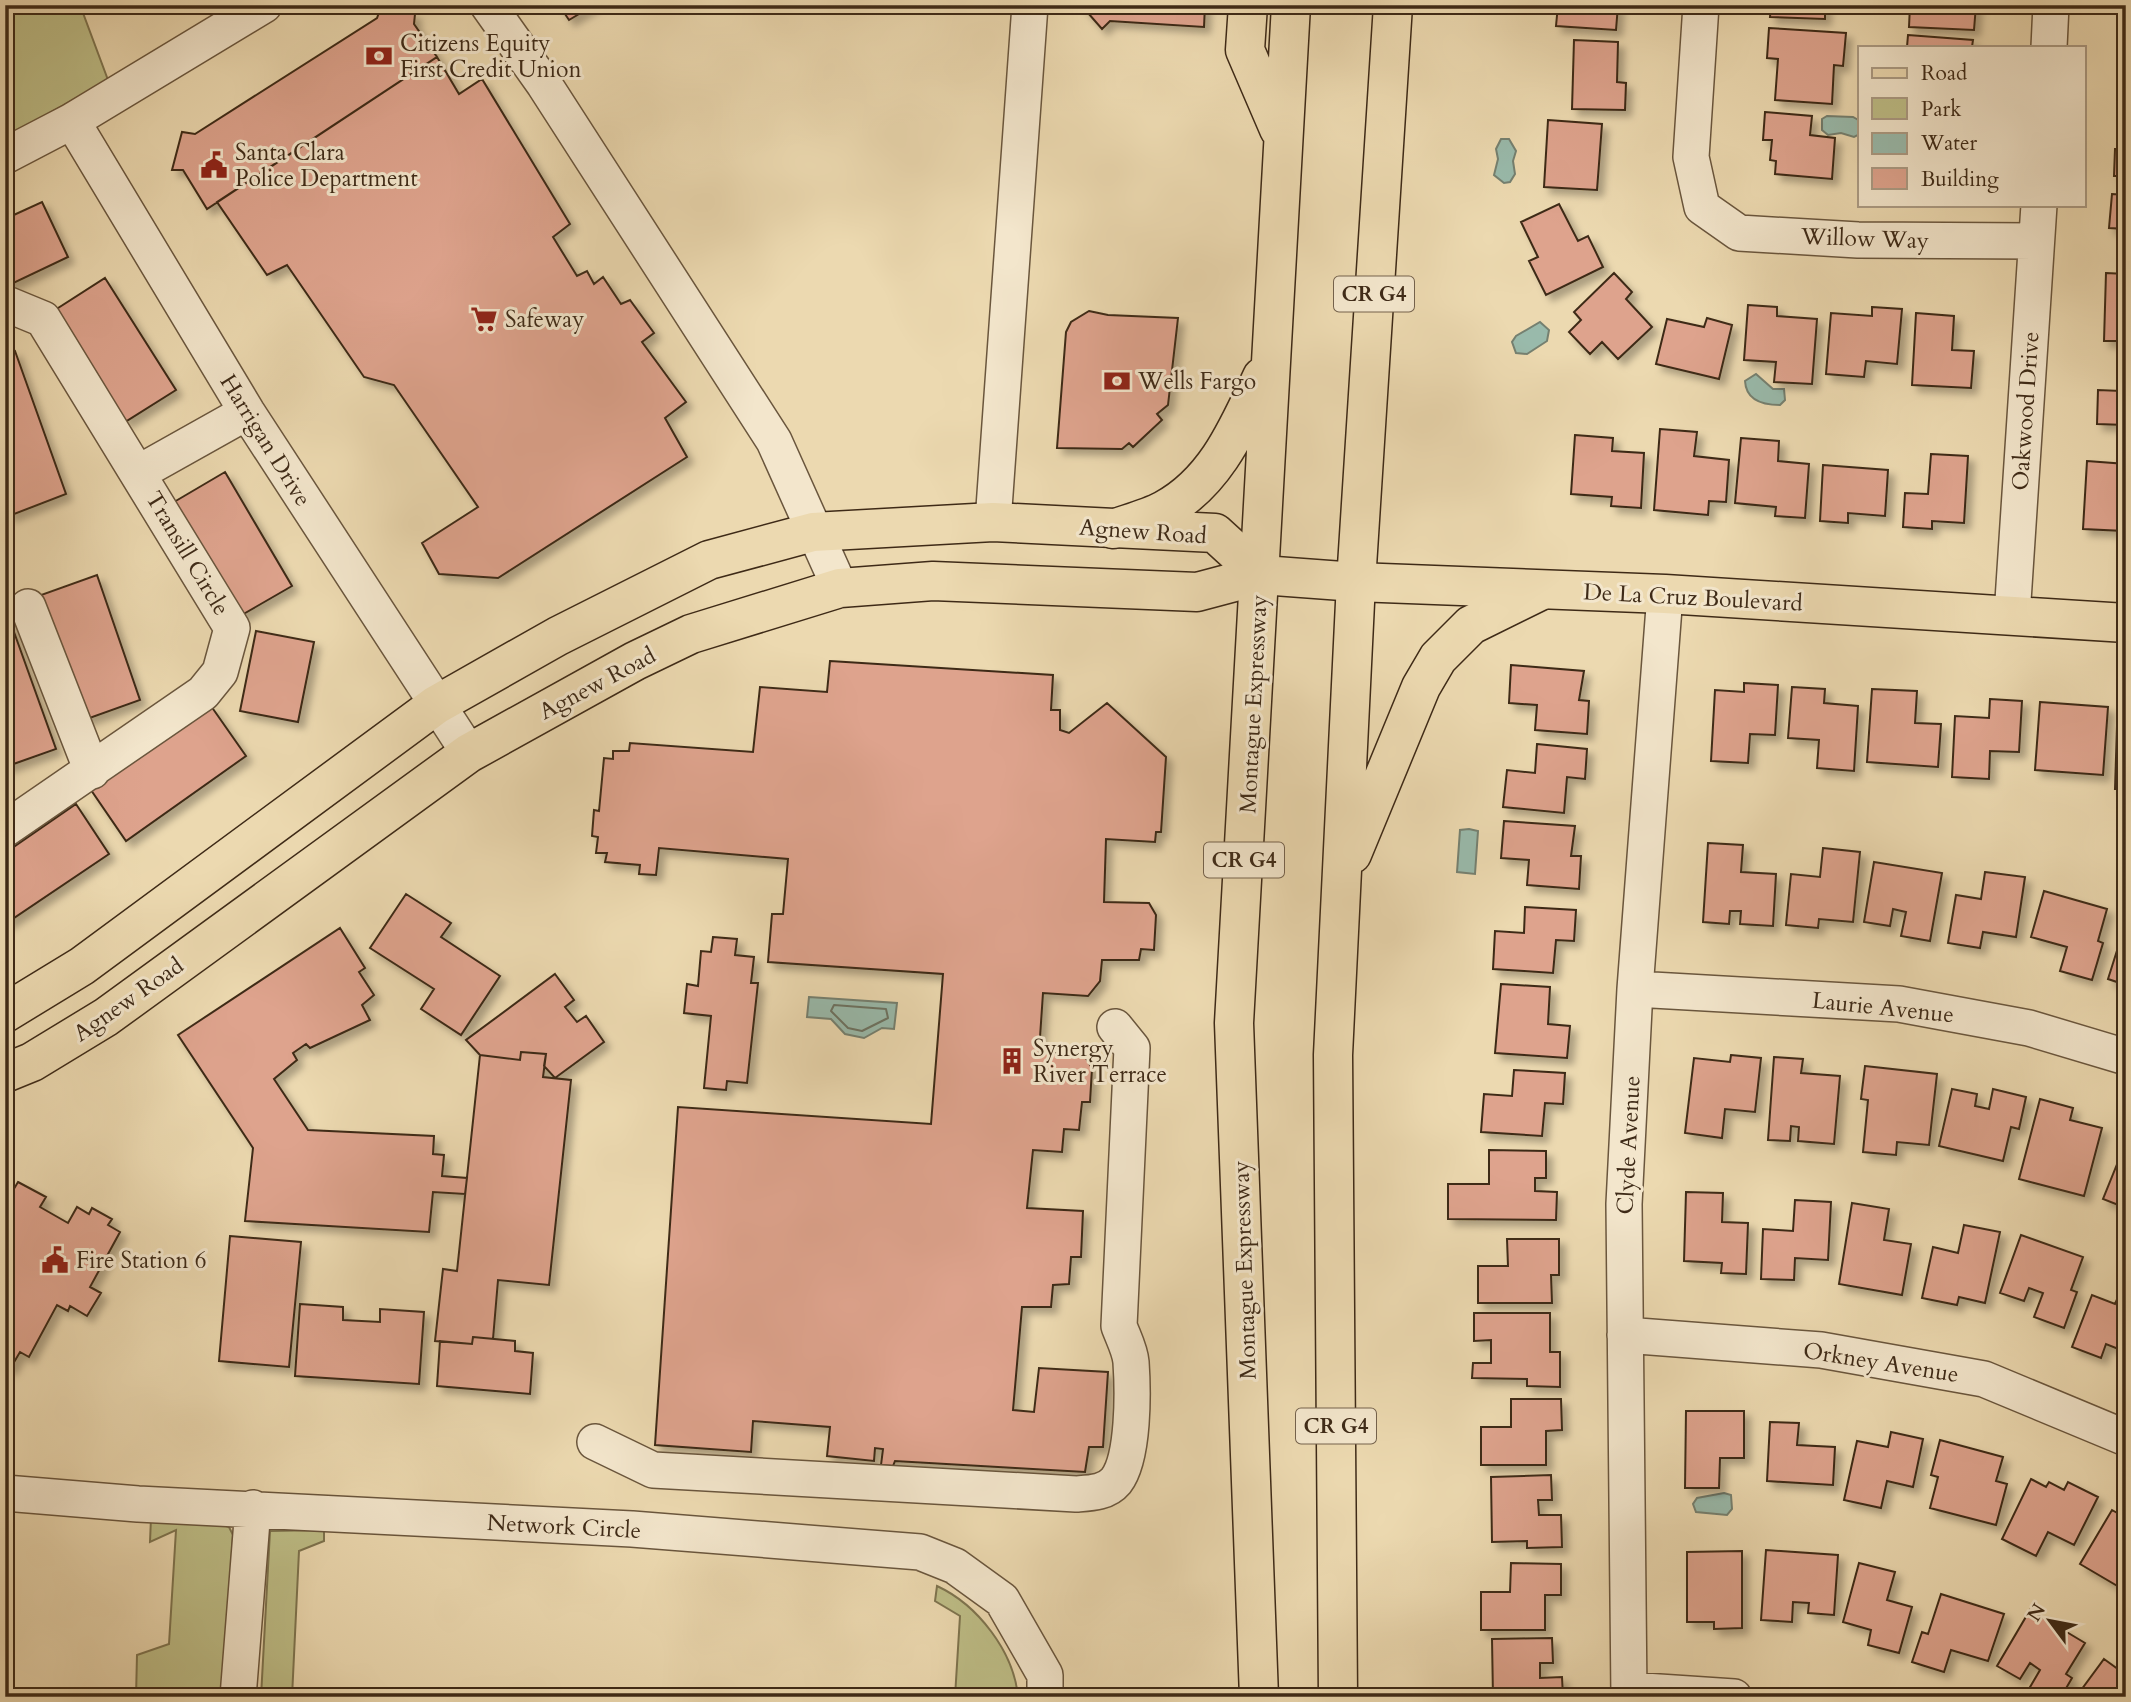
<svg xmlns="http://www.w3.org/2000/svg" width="2131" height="1702" font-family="Cardo,serif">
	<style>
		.green { fill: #bebe87; stroke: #7e744f; stroke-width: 2 }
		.water { fill: #99baab; stroke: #758070; stroke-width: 2 }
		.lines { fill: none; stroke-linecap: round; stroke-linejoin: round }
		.shore { stroke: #6c7261; stroke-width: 2 }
		.building { fill: #dea38d; stroke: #3e2a17; stroke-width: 2; filter: url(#shadow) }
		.minor-casing { stroke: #6a563d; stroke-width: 38 }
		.major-casing { stroke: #3e2a17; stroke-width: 41 }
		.highway-casing { stroke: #3e2a17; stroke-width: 41 }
		.minor { stroke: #f3e6cc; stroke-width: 35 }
		.major { stroke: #ecd9b0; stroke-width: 38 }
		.highway { stroke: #ecd9b0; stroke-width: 38 }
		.labels { text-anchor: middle; stroke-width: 6; stroke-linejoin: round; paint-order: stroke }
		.shield { fill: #f3e6cc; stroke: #74624d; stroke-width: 2 }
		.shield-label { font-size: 21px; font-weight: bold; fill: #3e2a17 }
		.poi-label { font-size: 23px; fill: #3e2a17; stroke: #f3e6cc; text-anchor: start }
		.street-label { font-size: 23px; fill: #3e2a17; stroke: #f3e6cc }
	</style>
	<defs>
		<filter id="shadow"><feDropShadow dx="6" dy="6" stdDeviation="3.5" flood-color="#0004"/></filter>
	</defs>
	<rect width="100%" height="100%" fill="#ecd9b0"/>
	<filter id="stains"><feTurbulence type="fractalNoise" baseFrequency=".00286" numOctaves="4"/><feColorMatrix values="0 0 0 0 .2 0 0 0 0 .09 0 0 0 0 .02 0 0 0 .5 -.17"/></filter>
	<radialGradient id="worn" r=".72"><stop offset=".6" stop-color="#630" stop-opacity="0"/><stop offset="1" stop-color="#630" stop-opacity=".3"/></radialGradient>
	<path class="green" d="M5,5h75l28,75 -103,58z
		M151,1518l67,5 11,4 4,8 -10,162h-87l1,-42 32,-11 7,-114 -26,12z
		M324,1530v11l-25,10 -7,146h-31l9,-166z
		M937,1586c41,19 77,66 81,111h-63l5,-81 -25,-15z"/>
	<path class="water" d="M1827,116l26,1 7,4v13l-6,3 -13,-4 -13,2 -6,-5v-11z
		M1501,139h8l7,12 -3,10 2,13 -5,8 -6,1 -10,-8 4,-16 -2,-10z
		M1540,322l9,8 -2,11 -20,13 -11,-1 -4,-11 4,-6z
		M1756,374l17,15h11l1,11 -5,5c-17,0 -34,-5 -35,-24z
		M1469,829l9,2 -3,43 -18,-2 3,-42z
		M809,997l88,6 -3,26 -12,-1 -18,10 -19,-4 -14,-15 -24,-2z
		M1724,1493l7,2 1,14 -5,6 -31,-3 -3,-8 4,-6z"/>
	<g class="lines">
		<path class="shore" d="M834,1005l52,4 2,9 -26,13 -14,-3 -17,-17z"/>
	</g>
	<path class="building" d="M559,5h35l-25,15z
		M1081,5h124l-1,22 -94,-6 -8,8z
		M1558,5h60l-2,25 -60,-4z
		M1771,5h54v14l-55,-2z
		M1910,5h66l-2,25 -65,-3z
		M381,7l34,7 -1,10 23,33 -230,152 -24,-39h-11l10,-38 13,2 182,-116z
		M1769,28l77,5 -3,33 -9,-1 -2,39 -57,-4 3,-41 -11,-1z
		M2125,31h1v29l-4,-1z
		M1908,35l65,5 -1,7h-65z
		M1574,40l44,2 -1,40 9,1 -1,27 -53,-1z
		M437,57l22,37 23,-15 88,145 -17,13 24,39 10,-5 7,13 9,-7 18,27 9,-4 24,33 -12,9 44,60 -21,16 22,39 -189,121 -59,-4 -17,-31 56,-36 -84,-122 -30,-8 -77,-112 -20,10 -50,-73z
		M1765,112l47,4 -2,19 25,3 -3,41 -57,-5 1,-13 -6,-1 2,-20h-9z
		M1548,120l54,4 -5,66 -53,-3z
		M2115,149h11v34h-4l1,-7h-9z
		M2112,194l14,1v70h-3l3,-36 -17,-1z
		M42,202l26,55 -63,30v-68z
		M1559,204l19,37 10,-5 15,31 -57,28 -17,-34 9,-4 -17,-35z
		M1614,273l18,19 -6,7 26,28 -34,32 -16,-17 -12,12 -21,-22 12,-12 -7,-8z
		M2106,273l20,1v67h-22z
		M105,278l71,112 -51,32 -70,-112z
		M1748,305l29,2v9l40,3 -5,65 -38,-2 2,-20 -32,-2z
		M1872,307l30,2 -5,55 -31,-3 -2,16 -38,-3 5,-61 41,3z
		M1089,311l19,4 70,3 -10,87 -11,9 5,6 -29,27 -4,-4 -7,6 -65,-1 9,-116 5,-10z
		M1916,313l38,3 -2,34 22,1 -3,37 -59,-3z
		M1707,318l25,7 -13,54 -63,-15 11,-45 37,8z
		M15,351l51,143 -57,22 -4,-12v-149z
		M2122,355h4v70l-29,-1 1,-34 23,1z
		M1660,429l37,3 -3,24 35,4 -3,42 -17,-1 -1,14 -54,-5z
		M1575,435l38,3 -1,13 32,2 -3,55 -30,-2 1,-9 -41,-3z
		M1741,438l38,3 -1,20 31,3 -4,54 -30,-2 1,-9 -41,-4z
		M1931,454l37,2 -4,67 -32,-2v8l-29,-2 2,-34 23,1z
		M2087,461l39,3v75h-3l1,-8 -41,-2z
		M1823,465l65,5 -3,46 -37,-3v10l-28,-2z
		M225,472l67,114 -52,30 -66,-114z
		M97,575l43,125 -56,20 -43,-125z
		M5,607l51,142 -51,18z
		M256,631l58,11 -16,80 -58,-11z
		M830,661l223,14 -2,35h9v20l9,3 38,-30 59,54 -5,75h-5l-1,10 -49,-3 -2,63 45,1 7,12 -2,35 -13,-1 -2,11h-37l-2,21 -12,15 -45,-3 -4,59 45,3 8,13 -2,34h-8l-3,28 -15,-1 -2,23 -29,-2 -6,58 56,3 -2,46h-10l-2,27 -16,1 -2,22h-29l-9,103 21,2 5,-44 69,4 -5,75h-14l-4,25 -190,-11 -2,5 -12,-1 2,-16 -8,-1 -1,13 -47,-5 3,-29 -77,-6 -2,31 -96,-7 23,-338 253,17 12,-150 -175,-12 4,-48h11l5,-55 -129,-11 -3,27 -17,-1 1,-9 -35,-3 2,-9h-11l2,-16 -6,-1 2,-26 5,1 5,-53 9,1v-8h16l1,-8 123,9 7,-65 67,5z
		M1511,665l73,6 -5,29 10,1 -2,33 -52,-4 2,-25 -28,-2z
		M1744,683l34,2 -3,50 -25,-1 -2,29 -37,-2 4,-71 29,2z
		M1792,687l33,2 -1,14 34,3 -4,65 -37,-3 2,-28 -31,-2z
		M1872,689l45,2 -2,32 26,1 -3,43 -71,-5z
		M1990,699l32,2 -3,51 -29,-1 -1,28 -37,-2 3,-61 34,2z
		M2040,702l68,5 -5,68 -68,-5z
		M211,706l35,50 -120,85 -35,-51z
		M2117,726h9v63h-11z
		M1537,744l50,5 -2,30 -18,-2 -3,36 -61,-6 4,-37 28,3z
		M76,804l33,50 -104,70v-71z
		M1504,821l71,5 -4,30h10l-2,33 -52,-4 2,-25 -28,-2z
		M1708,843l35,2 -2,27 35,2 -3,52 -33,-2 1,-13h-11l-1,13 -26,-2z
		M1823,848l37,4 -7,70 -34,-3 -1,9 -32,-3 5,-51 29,3z
		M1874,862l68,11 -12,68 -29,-5 5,-24 -13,-3 -3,17 -26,-4z
		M1985,872l40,5 -9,60 -33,-5 -3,16 -32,-5 8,-48 25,4z
		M2044,891l63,18 -9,32 5,2 -11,37 -32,-9 7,-24 -36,-10z
		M406,894l45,29 -10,14 59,39 -39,59 -40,-26 13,-20 -64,-41z
		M1525,907l51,3 -2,31 -18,-1 -3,33 -60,-4 2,-38 29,2z
		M2126,922v63l-18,-6z
		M340,928l25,40 -6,4 15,23 -12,10 8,15 -60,28 -4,-4 -13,9 4,7 -23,19 34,51 126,6 -1,18 11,1 -2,21 25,2 -2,16 -32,-2 -4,40 -184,-11 8,-73 -75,-113z
		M713,937l24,2 -2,16 19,2 -3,26h7l-11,100 -20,-2 -1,9 -22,-2 7,-72 -27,-3 3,-29 11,2 3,-35 10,1z
		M555,974l19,26 -9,7 12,15 9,-6 18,26 -49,36 -11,-12 2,-12 -25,-2 -1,8 -40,-5 -14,-15z
		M1501,984l49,3 -2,37 22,2 -3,32 -72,-5z
		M521,1052l25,2 -3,23 28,3 -22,205 -51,-5 -5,59 -20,-2 -1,7 -37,-3 8,-72 14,2 23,-216 40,5z
		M1731,1055l30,3 -6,54 -30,-3 -3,29 -37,-5 9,-75 36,4z
		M1774,1057l29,2 -2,14 39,3 -6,68 -36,-3 1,-14 -8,-1 -1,15 -22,-1z
		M1865,1066l72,8 -8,71 -32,-3 -1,13 -33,-3 5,-52 -7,-1z
		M1514,1070l51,3 -2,31 -18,-1 -3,33 -61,-4 3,-38 28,2z
		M1952,1089l25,5 -2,12 14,3 4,-20 33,8 -7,32 -8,-2 -8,34 -64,-15z
		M2040,1099l33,9 -3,12 32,8 -18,68 -65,-17z
		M2126,1142v66l-23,-9z
		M1489,1150l57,1v27h-11v13l22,1 -1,28 -108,-1v-35h41z
		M18,1182l28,15 -6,10 28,16 9,-16 12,7 3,-6 20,11 -4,6 12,7 -30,55 11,6 -14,23 -17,-10 -2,5 -11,-6 -28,52 -9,-5 -10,17 -5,-2v-177l7,2z
		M1686,1192l37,1 -1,29 26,1 -2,51 -25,-1 1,-10 -38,-2z
		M1795,1200l36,2 -3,58 -33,-2 -1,22 -33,-1 2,-50 30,2z
		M1852,1203l37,6 -5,31 27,4 -9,51 -63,-11z
		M1964,1225l36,7 -15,71 -26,-6 -2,8 -35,-7 11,-51 25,6z
		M2021,1235l62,22 -12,33 6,2 -13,36 -30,-11 9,-24 -14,-5 -5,13 -24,-8z
		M230,1236l71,6 -12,125 -70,-6z
		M1507,1239h52v36h-8l1,28h-74v-37h30z
		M2126,1279v73l-20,-8 -5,14 -29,-11 20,-52 23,9z
		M300,1304l43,3v13l37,2v-13l44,3 -5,72 -124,-8z
		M1474,1313h76v39h10v35l-33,-1v-7l-55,-1 1,-15h18v-23l-17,1z
		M473,1337l42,4v10l18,2 -3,41 -93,-8 3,-45 32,3z
		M1511,1399h50l1,31 -16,1v34h-65v-38h30z
		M1686,1411h58v47h-24l-1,30h-34z
		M1770,1422l29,1 -2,22 38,2 -2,38 -66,-4z
		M1891,1432l32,7 -10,48 -26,-6 -6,27 -37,-8 13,-59 31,6z
		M1940,1440l63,17 -7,24 11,3 -11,41 -66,-17 8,-31 -7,-2z
		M1551,1475l1,25h-14l1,15h22l1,32 -35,1v-7l-35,1 -1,-65z
		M2031,1479l15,8 3,-5 15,8 4,-8 30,15 -24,48 -26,-13 -12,24 -34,-17z
		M2112,1510l14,8v73l-46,-27z
		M1766,1550l72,5 -4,60 -26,-2 1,-10 -16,-1 -1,20 -31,-2z
		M1742,1551v77l-28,1v-7h-27v-70z
		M1511,1563l50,1v31h-16v35h-64v-38h29z
		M1859,1563l36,9 -8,28 25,7 -13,46 -31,-8 3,-15 -28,-8z
		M1941,1594l63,20 -16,47 -37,-11 -7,22 -32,-10 10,-30 6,2z
		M2030,1610l55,33 -19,31 6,4 -11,19 -35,-3 14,-24 -10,-7 -10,16 -23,-13z
		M1552,1638l1,25h-13v15l22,-1 1,20h-70l-1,-58z
		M2104,1659l22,16v22h-50z"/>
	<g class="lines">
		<defs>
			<path id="minor" d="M488,5l56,79 230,357 66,147
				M1701,5l-10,152 11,50 37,26 119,7 178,1
				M2049,47l2,-42
				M72,121l175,291 222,341
				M5,156l67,-35 192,-116
				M5,307l4,-2 34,14 189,309 -12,44 -17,21 -198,136
				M140,472l107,-60
				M993,522l37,-517
				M28,607l64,164
				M2012,616l27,-411
				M1635,989l264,15 130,24 97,29
				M1625,1335l196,15 163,29 142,59
				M595,1442l58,28 423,24c14,-1 30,-1 40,-13 18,-23 17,-90 15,-119 -1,-12 -8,-25 -12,-36l13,-278 -17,-21
				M5,1493l133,11 494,25 288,23 35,14 47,34 43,75v22
				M1629,1690l105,7
				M238,1697l15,-189
				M1629,1697l-5,-493 11,-215 30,-395"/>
			<path id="major" d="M5,1013l77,-47 354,-261 122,-69 151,-76 104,-28 180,-10 222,11 46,42
				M5,1073l27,-11 74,-45 363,-264 166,-92 56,-27 149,-46 93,-7 264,11 64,-17 95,7 309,12 461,29"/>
			<path id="highway" d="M1248,5l-3,45 34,79
				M1113,529c17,-6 36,-11 51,-19 52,-28 74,-82 98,-133
				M1352,854l69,-167 17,-29 33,-33 71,-35
				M1259,1697l-25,-674 57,-1018
				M1338,1697l-5,-642 23,-473 37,-577"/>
		</defs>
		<use href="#minor" class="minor-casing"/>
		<use href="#major" class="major-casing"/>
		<use href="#highway" class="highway-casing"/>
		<use href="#minor" class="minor"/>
		<use href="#major" class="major"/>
		<use href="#highway" class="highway"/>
	</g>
	<defs>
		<symbol id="bank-bare" viewBox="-9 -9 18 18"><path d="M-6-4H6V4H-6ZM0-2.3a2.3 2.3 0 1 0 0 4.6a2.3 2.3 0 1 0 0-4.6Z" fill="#8f2418" stroke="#f3e6cc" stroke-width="2.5" paint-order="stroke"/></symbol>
		<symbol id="civic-bare" viewBox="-9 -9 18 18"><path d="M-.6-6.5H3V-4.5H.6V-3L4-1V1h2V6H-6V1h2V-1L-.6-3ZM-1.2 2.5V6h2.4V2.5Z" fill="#8f2418" stroke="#f3e6cc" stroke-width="2.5" paint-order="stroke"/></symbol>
		<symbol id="supermarket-bare" viewBox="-9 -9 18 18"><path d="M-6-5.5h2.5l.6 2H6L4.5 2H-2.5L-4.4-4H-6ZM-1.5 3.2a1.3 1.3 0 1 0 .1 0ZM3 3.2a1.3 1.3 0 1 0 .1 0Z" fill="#8f2418" stroke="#f3e6cc" stroke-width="2.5" paint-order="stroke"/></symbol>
		<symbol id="building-bare" viewBox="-9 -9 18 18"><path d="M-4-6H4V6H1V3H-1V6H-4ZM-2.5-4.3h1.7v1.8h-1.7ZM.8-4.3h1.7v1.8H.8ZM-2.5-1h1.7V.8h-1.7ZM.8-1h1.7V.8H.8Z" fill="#8f2418" stroke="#f3e6cc" stroke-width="2.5" paint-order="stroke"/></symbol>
	</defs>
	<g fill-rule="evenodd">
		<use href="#bank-bare" x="360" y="37" width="38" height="38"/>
		<use href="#civic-bare" x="195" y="146" width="38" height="38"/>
		<use href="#supermarket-bare" x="465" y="300" width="38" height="38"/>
		<use href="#bank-bare" x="1098" y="362" width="38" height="38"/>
		<use href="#building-bare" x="993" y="1042" width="38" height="38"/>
		<use href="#civic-bare" x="36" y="1241" width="38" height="38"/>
	</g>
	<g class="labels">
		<g class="shield">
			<rect x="1334" y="276.5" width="80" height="35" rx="5"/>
			<rect x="1204" y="842.5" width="80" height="35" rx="5"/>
			<rect x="1296" y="1408.5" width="80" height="35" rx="5"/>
		</g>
		<g class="shield-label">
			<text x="1374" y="301">CR G4</text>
			<text x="1244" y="867">CR G4</text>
			<text x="1336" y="1433">CR G4</text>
		</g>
		<g class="poi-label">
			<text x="400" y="51">Citizens Equity<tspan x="400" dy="26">First Credit Union</tspan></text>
			<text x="235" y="160">Santa Clara<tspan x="235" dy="26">Police Department</tspan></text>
			<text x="505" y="327">Safeway</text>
			<text x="1138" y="389">Wells Fargo</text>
			<text x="1033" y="1056">Synergy<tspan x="1033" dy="26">River Terrace</tspan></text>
			<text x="76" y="1268">Fire Station 6</text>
		</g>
		<g class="street-label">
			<text transform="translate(1865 238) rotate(2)" y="8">Willow Way</text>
			<text transform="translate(2025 411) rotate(-86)" y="8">Oakwood Drive</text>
			<text transform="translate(266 440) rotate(58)" y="8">Harrigan Drive</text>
			<text transform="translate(1143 531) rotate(4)" y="8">Agnew Road</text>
			<text transform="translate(188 553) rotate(59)" y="8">Transill Circle</text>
			<text transform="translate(1693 597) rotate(3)" y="8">De La Cruz Boulevard</text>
			<text transform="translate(597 683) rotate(-28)" y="8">Agnew Road</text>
			<text transform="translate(1253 704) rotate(-87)" y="8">Montague Expressway</text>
			<text transform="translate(128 999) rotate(-35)" y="8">Agnew Road</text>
			<text transform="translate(1883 1007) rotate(6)" y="8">Laurie Avenue</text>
			<text transform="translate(1628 1145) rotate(-87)" y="8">Clyde Avenue</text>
			<text transform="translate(1244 1270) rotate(-92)" y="8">Montague Expressway</text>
			<text transform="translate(1881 1362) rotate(9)" y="8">Orkney Avenue</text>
			<text transform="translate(564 1526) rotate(3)" y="8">Network Circle</text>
		</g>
	</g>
	<rect width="2131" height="1702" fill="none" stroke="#ecd9b0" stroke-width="28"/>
	<rect x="7" y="7" width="2117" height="1688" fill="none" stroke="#3e2a17" stroke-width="3.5"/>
	<rect x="14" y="14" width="2103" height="1674" fill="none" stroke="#3e2a17" stroke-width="2"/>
	<rect x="1858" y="46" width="228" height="161" fill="#f3e6cc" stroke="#ab9b84" stroke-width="2"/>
	<rect x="1872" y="68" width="35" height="10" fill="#ecd9b0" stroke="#ab9b84" stroke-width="2"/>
	<text x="1921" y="80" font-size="21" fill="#3e2a17">Road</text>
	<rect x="1872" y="98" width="35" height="21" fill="#bebe87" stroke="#ab9b84" stroke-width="2"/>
	<text x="1921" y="116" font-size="21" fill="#3e2a17">Park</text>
	<rect x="1872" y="133" width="35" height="21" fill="#99baab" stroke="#ab9b84" stroke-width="2"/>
	<text x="1921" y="150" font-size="21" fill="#3e2a17">Water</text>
	<rect x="1872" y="168" width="35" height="21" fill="#dea38d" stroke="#ab9b84" stroke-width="2"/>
	<text x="1921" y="186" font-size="21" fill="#3e2a17">Building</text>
	<g transform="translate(2050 1621) rotate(302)" stroke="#f3e6cc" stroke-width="5" paint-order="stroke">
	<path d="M0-5L12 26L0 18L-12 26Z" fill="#3e2a17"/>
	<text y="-10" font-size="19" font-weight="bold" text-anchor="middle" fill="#3e2a17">N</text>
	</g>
	<rect width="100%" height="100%" filter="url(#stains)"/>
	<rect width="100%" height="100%" fill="url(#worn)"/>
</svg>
